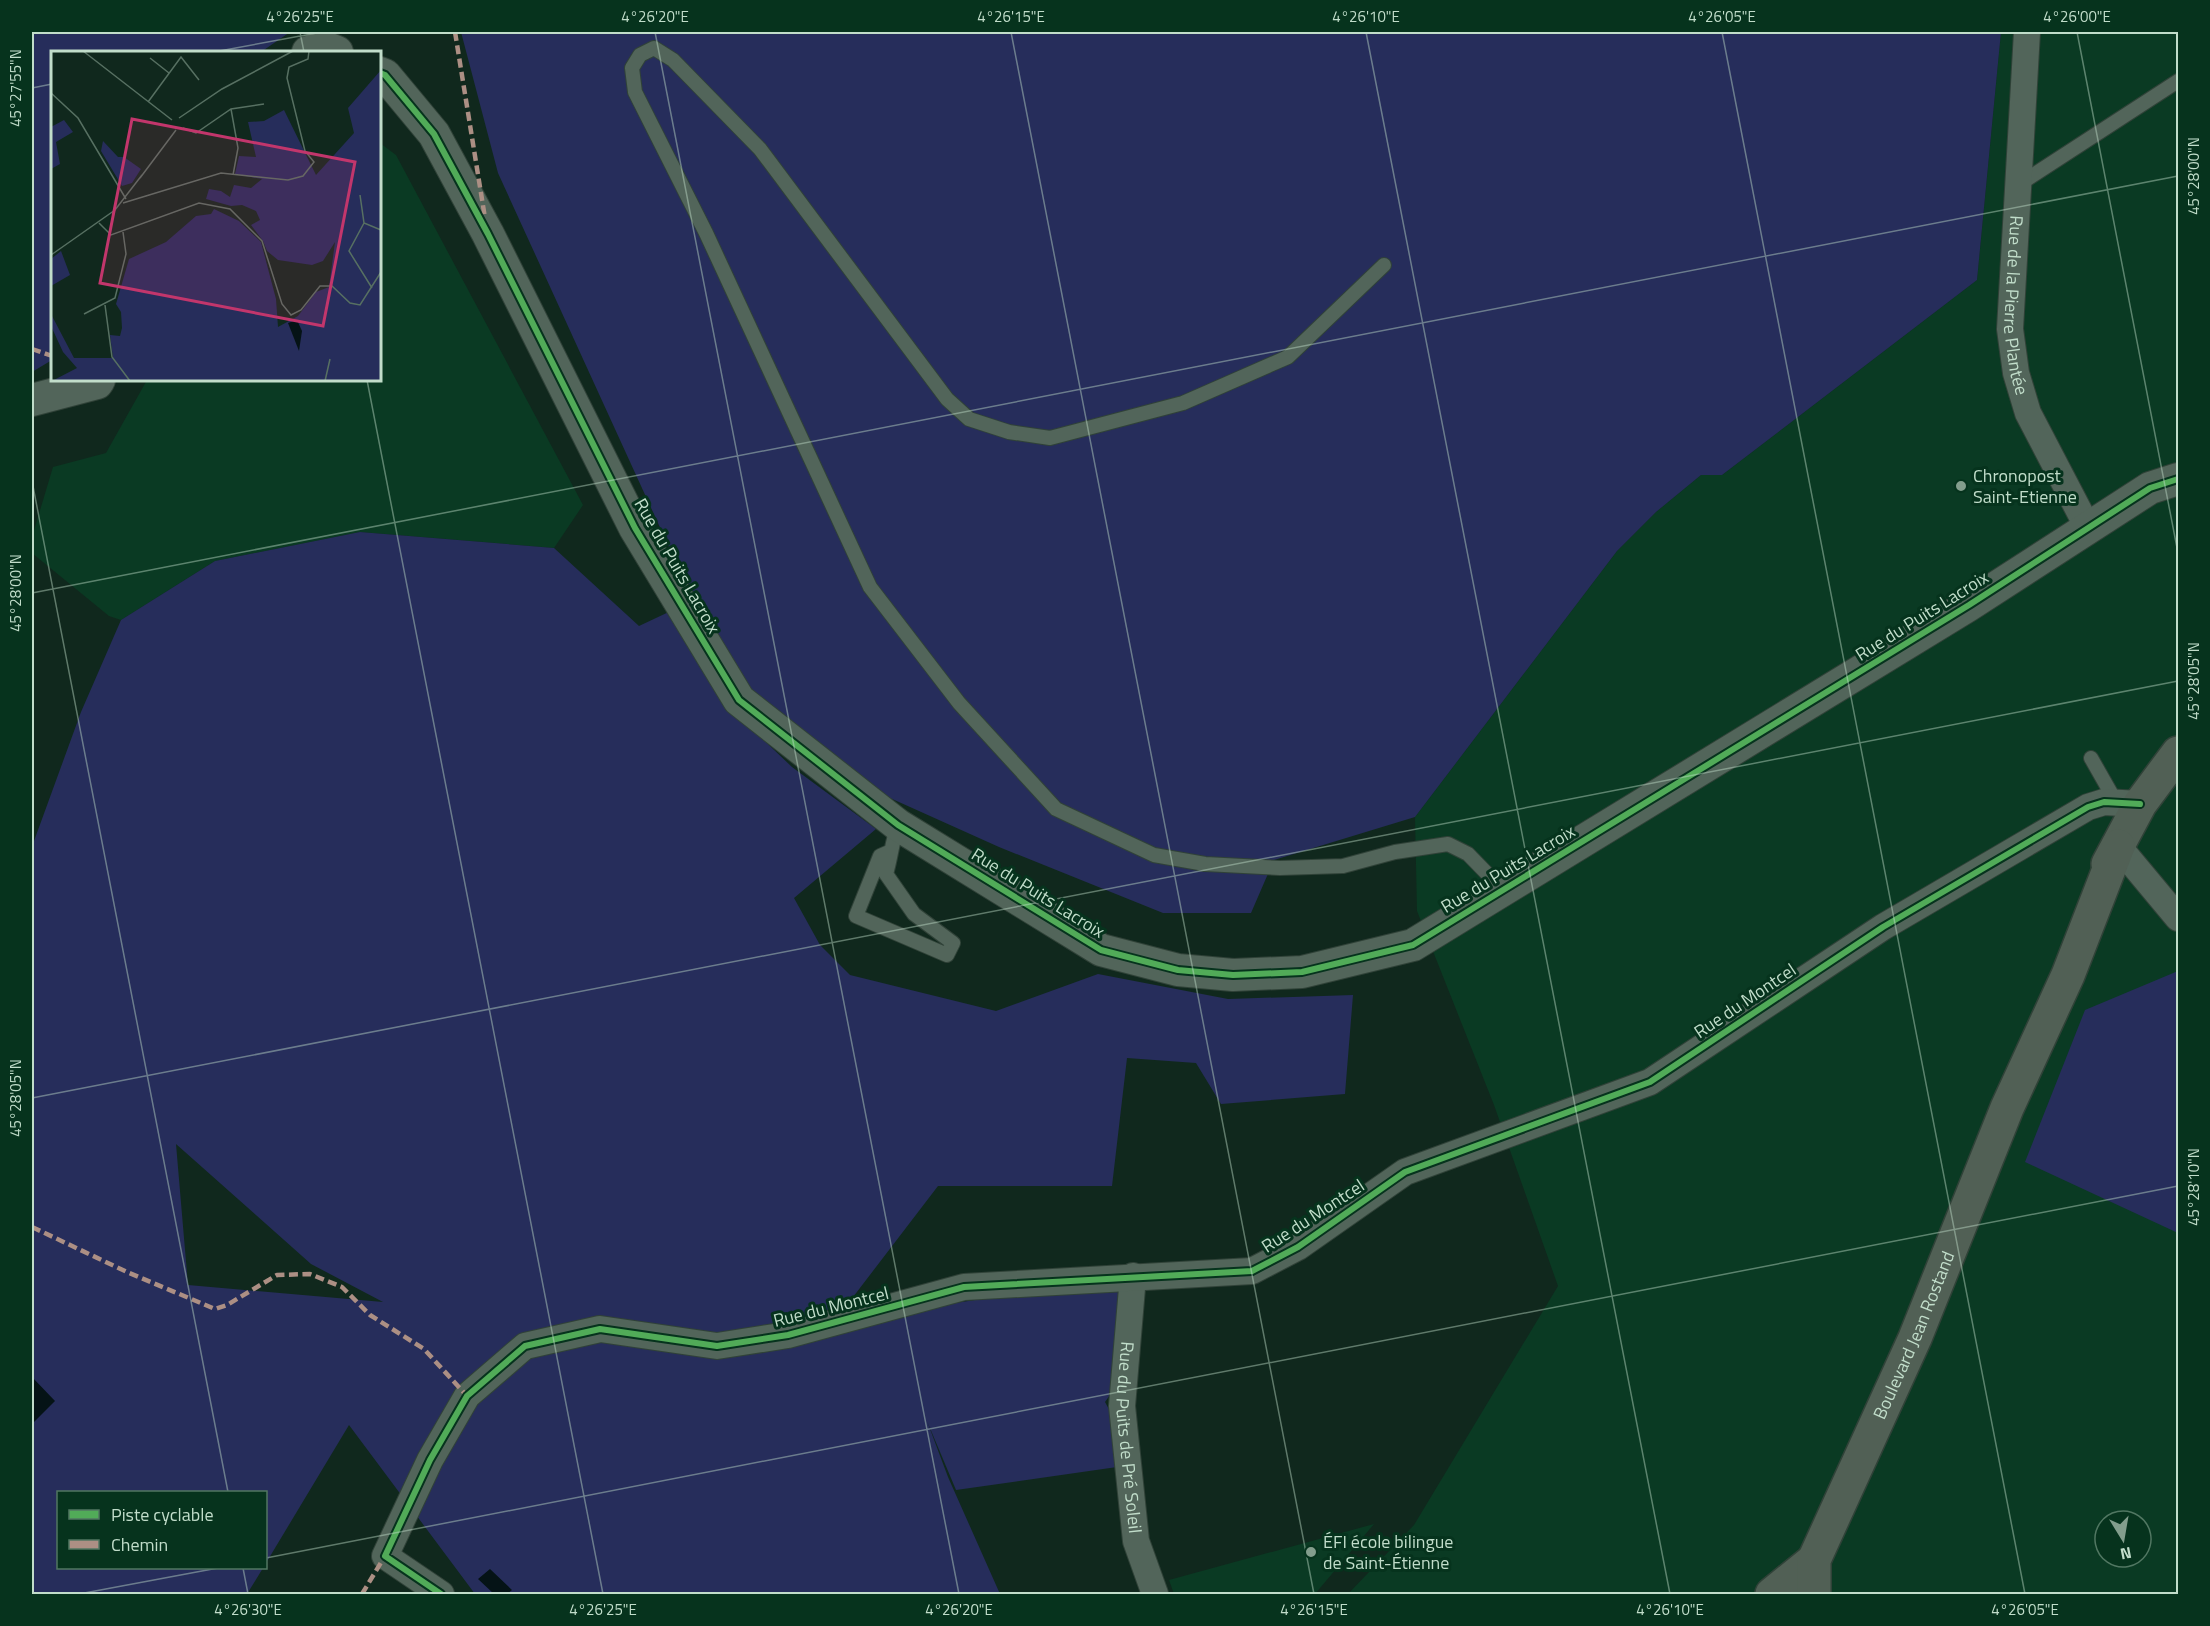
<svg xmlns="http://www.w3.org/2000/svg" width="2210" height="1626" font-family="'Titillium Web',sans-serif">
	<style>
		.built { fill: #0a3a23; fill-rule: evenodd }
		.green { fill: #262d5b; fill-rule: evenodd }
		.water { fill: #051316 }
		.lines { fill: none; stroke-linecap: round; stroke-linejoin: round }
		.service-casing { stroke: #304238; stroke-width: 16 }
		.minor-casing { stroke: #304238; stroke-width: 28 }
		.tertiary-casing { stroke: #304238; stroke-width: 34 }
		.secondary-casing { stroke: #304238; stroke-width: 36 }
		.service { stroke: #52655a; stroke-width: 14 }
		.minor { stroke: #52655a; stroke-width: 26 }
		.tertiary { stroke: #52655a; stroke-width: 32 }
		.secondary { stroke: #516055; stroke-width: 33 }
		.quiet { stroke: #ac8f84; stroke-width: 4.5; stroke-dasharray: 9 4.5; stroke-linecap: butt }
		.cycleway-casing { stroke: #06331d; stroke-width: 10 }
		.cycleway { stroke: #51ab58; stroke-width: 6 }
		.ticks { fill: none; stroke: #c1ddca; stroke-width: 1.5; stroke-opacity: 0.45 }
		.poi-dot { fill: #839e8d; stroke: #06331d; stroke-width: 2 }
		.labels { text-anchor: middle; stroke-width: 6; stroke-linejoin: round; paint-order: stroke }
		.street-label { font-size: 18px; fill: #c1ddca; stroke: #06331d }
		.poi-label { font-size: 18px; fill: #c1ddca; stroke: #06331d; text-anchor: start }
		.inset-road { fill: none; stroke: #577062; stroke-width: 1.5 }
		.view { fill: #c2366c; fill-opacity: 0.15; stroke: #c2366c; stroke-width: 3 }
		.inset-edge { fill: none; stroke: #c1ddca; stroke-width: 3 }
		.neatline { fill: none; stroke: #c1ddca; stroke-width: 2 }
		.ticks-label { font-size: 15px; text-anchor: middle; fill: #c1ddca }
	</style>
	<rect width="100%" height="100%" fill="#10281d"/>
	<path class="built" d="M2001,32h177v1562h-830l66,-69 144,-239 -64,-181 -77,-194 -2,-94 202,-266 39,-39 45,-37h21l255,-195zM2105,1521h36v36h-36z
		M380,143l16,12 187,350 -29,43 -194,-16 -145,29 -94,59 -12,-4 -77,-63v-16l21,-70 53,-14 41,-73h233z
		M1374,1524l-59,70h-141l-5,-14z"/>
	<path class="green" d="M32,32h258l-29,20h-209v308l-20,12z
		M461,32h1540l-24,248 -255,195h-21l-45,37 -39,39 -202,266 -141,43 -23,53h-88l-164,-66 -109,-49 -144,-106 -62,-112 -186,-407z
		M360,532l194,16 85,78 34,-16 56,97 63,60 84,62 -82,69 26,47 30,30 146,36 102,-37 130,25 125,-4 -8,99 -124,10 -25,-41 -69,-5 -15,128h-174l-88,115 33,-1 66,4 65,-10 108,-4 -5,95 -12,17 6,11 6,54 -161,23 -29,-69 21,56 52,117h-525l-126,-169 -83,138v-71h-208v76h205l-16,26h-215v-792l2,39 47,-129 40,-92 94,-59zM176,1144l135,120 72,38 -195,-17z
		M2178,971v262l-153,-71 60,-152z"/>
	<path class="water" d="M32,1377l23,24 -23,23z
		M490,1569l22,21 -5,4h-13l-16,-15z"/>
	<g class="lines">
		<defs>
			<path id="service" d="M2018,185l160,-104
				M1384,265l-96,92 -105,46 -133,35 -41,-6 -40,-13 -22,-20 -187,-250 -87,-89 -19,-12 -14,7 -8,13 3,24 71,141 164,354 89,116 97,106 98,46 51,9 75,4 63,-2 52,-14 53,-8 20,10 35,36
				M2091,758l25,44
				M889,852l-9,4 -24,60 91,39 6,-12 -39,-29 -28,-40c5,-17 6,-32 12,-49"/>
			<g id="minor">
				<path id="s1" d="M2027,32l-17,297 6,44 12,40 60,115"/>
				<path d="M2118,846l60,72"/>
				<path id="s2" d="M1133,1276l-11,130 14,135 19,53"/>
				<path d="M441,1594l-56,-38 45,-96 37,-64 58,-50 75,-17 117,17 71,-11 176,-48 288,-16 46,-24 107,-75 245,-90 233,-155 205,-120 16,-5 36,2"/>
			</g>
			<path id="tertiary" d="M308,52l17,-5 12,5
				M380,73l5,2 49,59 54,100 147,294 104,172 159,125 203,125 77,20 55,5 69,-3 111,-27 556,-340 181,-117 28,-9
				M32,400l65,-17 2,-3"/>
			<g id="secondary">
				<path d="M2108,864l32,-60 38,-51"/>
				<path d="M1772,1594l42,-34"/>
				<path id="s3" d="M1814,1594v-34l101,-222 92,-230 61,-133 50,-129"/>
			</g>
		</defs>
		<use href="#service" class="service-casing"/>
		<use href="#minor" class="minor-casing"/>
		<use href="#tertiary" class="tertiary-casing"/>
		<use href="#secondary" class="secondary-casing"/>
		<use href="#service" class="service"/>
		<use href="#minor" class="minor"/>
		<use href="#tertiary" class="tertiary"/>
		<use href="#secondary" class="secondary"/>
		<path class="quiet" d="M455,32l30,186
			M32,349l20,7
			M32,1227l95,45 88,37 12,-4 50,-30 33,-1 32,13 28,28 54,34 43,47
			M362,1594l23,-38"/>
		<defs>
			<path id="cycleway" d="M380,73l5,2 49,59 54,100 147,294 104,172 159,125 203,125 77,20 55,5 69,-3 111,-27 556,-340 181,-117 28,-9
				M441,1594l-56,-38 45,-96 37,-64 58,-50 75,-17 117,17 71,-11 176,-48 288,-16 46,-24 107,-75 245,-90 233,-155 205,-120 16,-5 36,2"/>
		</defs>
		<use href="#cycleway" class="cycleway-casing"/>
		<use href="#cycleway" class="cycleway"/>
	</g>
	<path class="ticks" d="M300,32l4,20M655,32l304,1562M1011,32l303,1562M1366,32l304,1562M1722,32l303,1562M2077,32l101,521M214,52l108,-20M32,88l20,-4M367,380l236,1214M32,481l196,1011M32,593l2146,-417M32,1098l2146,-417M266,1558l1912,-372M243,1568l5,26M79,1594l139,-26"/>
	<g class="poi-dot">
		<circle cx="1961" cy="486" r="6"/>
		<circle cx="1311" cy="1552" r="6"/>
	</g>
	<g class="labels">
		<g class="street-label">
			<text dy="6" stroke="none"><textPath href="#s1" startOffset="274">Rue de la Pierre Plantée</textPath></text>
			<text transform="translate(677 566) rotate(60)" y="6">Rue du Puits Lacroix</text>
			<text transform="translate(1922 616) rotate(-32)" y="6">Rue du Puits Lacroix</text>
			<text transform="translate(1508 869) rotate(-31)" y="6">Rue du Puits Lacroix</text>
			<text transform="translate(1038 893) rotate(32)" y="6">Rue du Puits Lacroix</text>
			<text transform="translate(1745 1001) rotate(-34)" y="6">Rue du Montcel</text>
			<text transform="translate(1313 1216) rotate(-33)" y="6">Rue du Montcel</text>
			<text transform="translate(831 1307) rotate(-14)" y="6">Rue du Montcel</text>
			<text dy="6" stroke="none"><textPath href="#s3" startOffset="280">Boulevard Jean Rostand</textPath></text>
			<text dy="6" stroke="none"><textPath href="#s2" startOffset="162">Rue du Puits de Pré Soleil</textPath></text>
		</g>
		<g class="poi-label">
			<text x="1973" y="482">Chronopost<tspan x="1973" dy="21">Saint-Etienne</tspan></text>
			<text x="1323" y="1548">ÉFI école bilingue<tspan x="1323" dy="21">de Saint-Étienne</tspan></text>
		</g>
	</g>
	<g transform="translate(51 51)">
		<rect width="330" height="330" fill="#10281d"/>
		<path d="M330,19v311h-329l25,-13 -14,-16 -12,-26v-12l23,44h39l-3,-23 10,1 2,-8 -1,-16 -5,-8 13,-45 37,-17 30,-26 15,-2 3,-5 25,12 22,21 15,57 2,28 20,-11 18,-24 13,-5 6,-45 -12,19 -11,4 -34,-5 -11,-9 -4,-10 -12,-16 9,-5 -4,-9 -14,-6 -11,1 -25,-7 3,-10 12,2 9,6 4,-12 17,3 11,-9 -27,-5 4,-18 17,1 -8,-35 16,-1 20,-11 32,65 38,-42 -6,-25zM13,69l9,12 -17,10 4,22 -9,5v-42zM52,90l15,16h6l17,12 -9,14 -10,3 -21,-35zM10,200l9,24 -19,11v-27z" fill="#262d5b"/>
		<path d="M246,269l5,11 -3,20 -11,-28z" fill="#051316"/>
		<path class="inset-road" d="M32,0l89,69M99,7l19,15M0,42l27,25 48,81M97,51l33,-45 18,23M180,58l7,39 -5,27M128,67l43,-29 71,-38M132,77l13,5 35,-24 33,-5M89,127l36,-48M309,144l4,28 17,7M72,152l98,-30 67,7 15,-4 11,-14 -9,-11 -18,-73 2,-11 19,-8 1,-8M48,172l12,12 88,-32 31,6 32,32 20,63 9,11 10,-5 19,-24h12l18,17 10,2 21,-33M313,172l-15,28 23,37M0,204l64,-45 27,-35M54,254l7,52 18,24M33,263l31,-16 11,-44 -3,-22M274,330l5,-22"/>
		<path class="view" d="M81,68l223,43 -32,164 -223,-43z"/>
		<rect width="330" height="330" class="inset-edge"/>
	</g>
	<rect width="2210" height="1626" fill="none" stroke="#06331d" stroke-width="66"/>
	<rect x="57" y="1491" width="210" height="78" fill="#06331d" stroke="#517762" stroke-width="1.5"/>
	<rect x="69" y="1510" width="30" height="9" fill="#51ab58" stroke="#517762" stroke-width="1.5"/>
	<text x="111" y="1521" font-size="18" fill="#c1ddca">Piste cyclable</text>
	<rect x="69" y="1540" width="30" height="9" fill="#ac8f84" stroke="#517762" stroke-width="1.5"/>
	<text x="111" y="1551" font-size="18" fill="#c1ddca">Chemin</text>
	<g transform="translate(2123 1539) rotate(169)"><circle r="28" fill="#06331d" stroke="#517762" stroke-width="1.5"/>
	<path d="M0-4.5L10 22L0 15L-10 22Z" fill="#839e8d"/>
	<text y="-9" font-size="16" font-weight="bold" text-anchor="middle" fill="#c1ddca">N</text>
	</g>
	<rect x="33" y="33" width="2144" height="1560" class="neatline"/>
	<g class="ticks-label">
		<text x="300" y="22">4°26'25"E</text>
		<text x="655" y="22">4°26'20"E</text>
		<text x="1011" y="22">4°26'15"E</text>
		<text x="1366" y="22">4°26'10"E</text>
		<text x="1722" y="22">4°26'05"E</text>
		<text x="2077" y="22">4°26'00"E</text>
		<text transform="translate(16 88) rotate(-90)" y="5">45°27'55"N</text>
		<text transform="translate(2194 176) rotate(-90)" y="5">45°28'00"N</text>
		<text transform="translate(16 593) rotate(-90)" y="5">45°28'00"N</text>
		<text transform="translate(2194 681) rotate(-90)" y="5">45°28'05"N</text>
		<text transform="translate(16 1098) rotate(-90)" y="5">45°28'05"N</text>
		<text transform="translate(2194 1187) rotate(-90)" y="5">45°28'10"N</text>
		<text x="248" y="1615">4°26'30"E</text>
		<text x="603" y="1615">4°26'25"E</text>
		<text x="959" y="1615">4°26'20"E</text>
		<text x="1314" y="1615">4°26'15"E</text>
		<text x="1670" y="1615">4°26'10"E</text>
		<text x="2025" y="1615">4°26'05"E</text>
	</g>
</svg>
